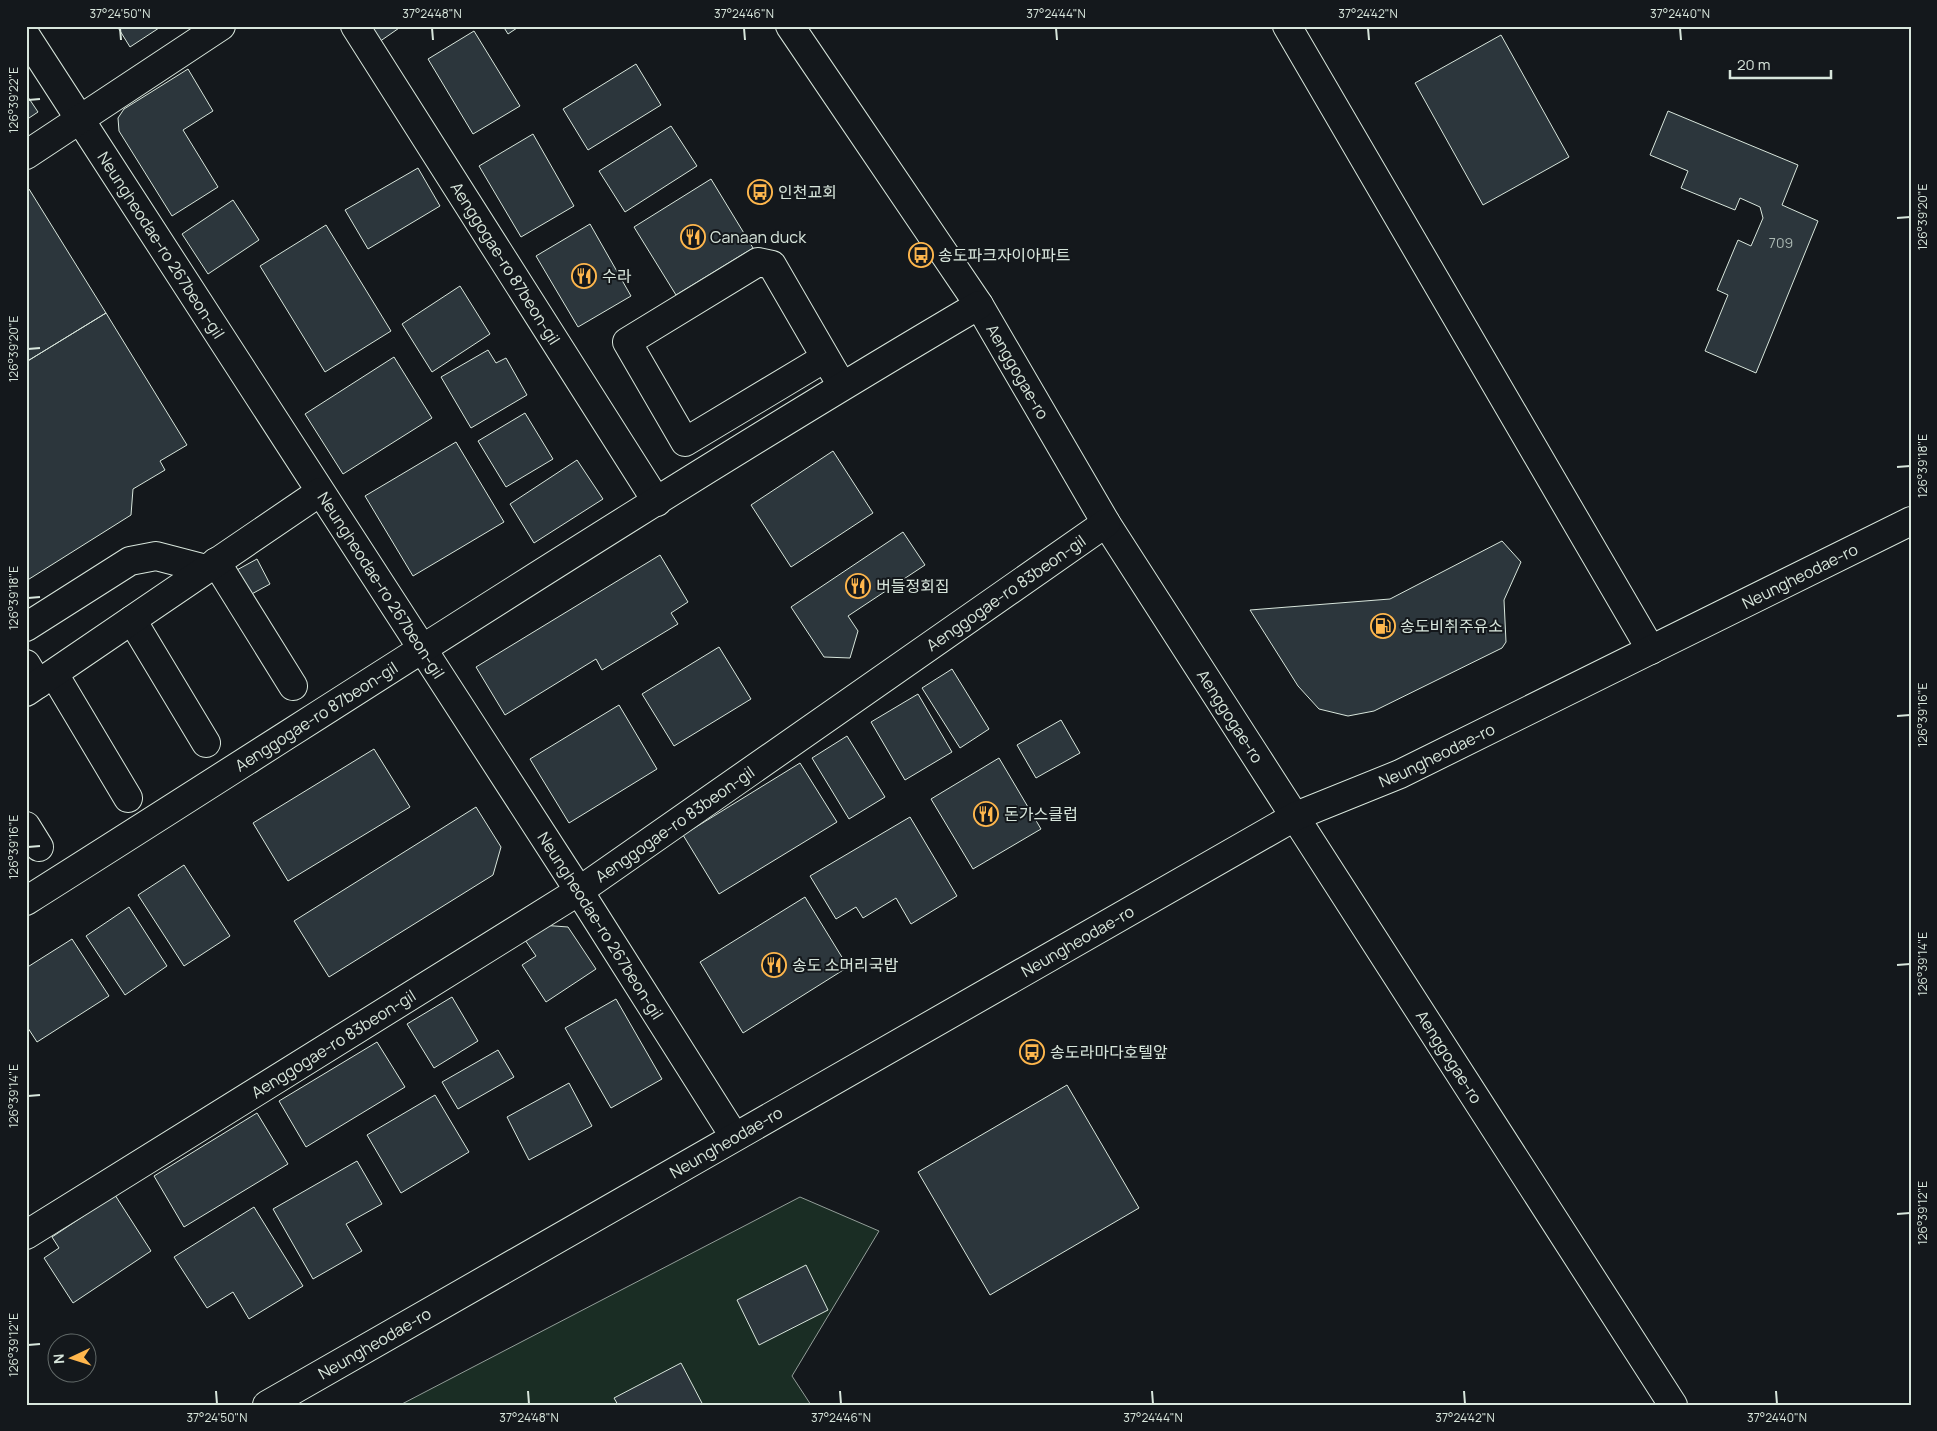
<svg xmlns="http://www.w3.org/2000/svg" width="1937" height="1431" font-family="Manrope,'Noto Sans KR',sans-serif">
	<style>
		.grass { fill: #1a2d24; stroke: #939e99 }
		.building { fill: #2c363c; stroke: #d8e6dc }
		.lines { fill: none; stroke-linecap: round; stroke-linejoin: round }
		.minor-casing { stroke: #d8e6dc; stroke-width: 30 }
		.major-casing { stroke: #d8e6dc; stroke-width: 30 }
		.minor { stroke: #14181c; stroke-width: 28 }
		.major { stroke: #14181c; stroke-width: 28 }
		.ticks { fill: none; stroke: #d8e6dc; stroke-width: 2 }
		.labels { text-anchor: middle; stroke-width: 4; stroke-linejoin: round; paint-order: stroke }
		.number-label { font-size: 14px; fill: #adbab4 }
		.poi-label { font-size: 16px; fill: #d8e6dc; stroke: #14181c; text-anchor: start }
		.street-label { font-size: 16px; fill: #d8e6dc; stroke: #14181c }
		.neatline { fill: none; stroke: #d8e6dc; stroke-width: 2 }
		.ticks-label { font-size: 12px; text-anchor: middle; fill: #d8e6dc }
	</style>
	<rect width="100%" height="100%" fill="#14181c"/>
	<path class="grass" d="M800,1197l79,34 -87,145 19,29h-411z"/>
	<path class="building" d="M117,26h45l-32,21z
		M369,26h33l-23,16z
		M503,26h17l-12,8z
		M474,31l46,75 -47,28 -45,-75z
		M1501,35l68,122 -86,48 -68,-122z
		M636,64l25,41 -73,45 -25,-41z
		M188,69l25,42 -30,19 35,57 -46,29 -53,-85 -1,-13 6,-9z
		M26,94l12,18 -12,8z
		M1668,111l130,54 -16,40 36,16 -62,152 -51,-22 23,-56 -11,-5 21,-50 13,6 12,-28 -3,-11 -20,-9 -5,12 -54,-22 7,-17 -38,-16z
		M671,126l26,40 -72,46 -26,-41z
		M533,134l41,72 -53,31 -42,-71z
		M418,168l22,38 -72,43 -23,-39z
		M711,179l42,69 -77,47 -42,-68z
		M29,189l77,124 -80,49v-171z
		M233,200l26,40 -51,34 -26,-40z
		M590,224l41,72 -53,31 -42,-71z
		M326,225l65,106 -66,41 -65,-106z
		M460,286l30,48 -58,38 -30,-48z
		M106,313l81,132 -27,16 5,9 -32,19 -2,26 -105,66v-219z
		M488,350l8,13 10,-5 21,37 -56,33 -30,-51z
		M394,357l38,61 -89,56 -38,-60z
		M525,413l28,46 -47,28 -28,-46z
		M456,442l48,80 -91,54 -48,-80z
		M833,451l40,62 -82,54 -40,-62z
		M577,460l26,39 -69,44 -24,-39z
		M903,532l22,33 -77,51 10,15 -8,27 -26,-1 -33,-50z
		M1502,541l19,21 -17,38 2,42 -4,6 -128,63 -26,5 -29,-7 -21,-23 -48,-76 140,-11z
		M660,555l28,47 -17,11 7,11 -76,46 -6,-11 -91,56 -29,-48z
		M257,559l13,25 -22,12 -13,-25z
		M719,647l32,52 -77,47 -32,-52z
		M952,669l37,60 -29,19 -38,-60z
		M918,694l34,58 -47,28 -34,-58z
		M619,705l38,64 -88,54 -39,-64z
		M1061,720l19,33 -44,25 -19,-33z
		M847,736l38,61 -36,22 -37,-61z
		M374,749l36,58 -122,74 -35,-58z
		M999,758l42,71 -68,40 -42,-70z
		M800,763l37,59 -118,72 -36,-59z
		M476,807l25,40 -8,28 -164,102 -35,-56z
		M910,817l47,79 -46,28 -15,-26 -33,20 -7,-11 -20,12 -26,-43z
		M184,865l46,71 -46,30 -46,-71z
		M805,897l43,70 -105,66 -43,-71z
		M129,907l38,59 -42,29 -39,-59z
		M541,925l27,2 28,42 -50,33 -24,-37 14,-9 -13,-19z
		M72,939l37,57 -72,46 -11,-17v-57z
		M452,997l26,44 -44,27 -27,-44z
		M616,999l46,80 -51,29 -46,-80z
		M377,1042l28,45 -99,60 -27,-46z
		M498,1050l16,27 -56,32 -16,-27z
		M569,1083l23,43 -63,34 -22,-43z
		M1067,1085l72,123 -149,87 -72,-123z
		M435,1095l34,57 -68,41 -34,-58z
		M257,1113l31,51 -104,63 -30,-51z
		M357,1161l25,43 -36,20 16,27 -49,28 -40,-70z
		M115,1195l36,56 -78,52 -29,-45 15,-10 -7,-11z
		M254,1207l49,79 -54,33 -16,-27 -26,16 -33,-51z
		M806,1265l22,45 -69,35 -22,-45z
		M681,1363l22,42h-85l-4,-7z"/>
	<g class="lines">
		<defs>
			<g id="minor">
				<path id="s1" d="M355,26l302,476"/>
				<path id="s2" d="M790,26l189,279 127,218 567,882"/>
				<path d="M1287,26l364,624"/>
				<path id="s3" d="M26,36l553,855 155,245"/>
				<path d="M26,155l195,-129"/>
				<path d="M825,358l-140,84 -58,-100 131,-80 14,3 70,121"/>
				<path d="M216,562l77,124"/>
				<path d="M132,620l74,123"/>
				<path d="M26,627l104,-66 26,-5 50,13"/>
				<path d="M26,664l12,20"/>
				<path d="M54,674l74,124"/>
				<path d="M26,692l294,-200"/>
				<path d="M26,826l13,21"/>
				<path id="s4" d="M26,901c317,-200 630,-406 953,-596"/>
				<path id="s5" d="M26,1235l553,-344 527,-368"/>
			</g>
			<g id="major">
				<path id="s6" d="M267,1405l1029,-589 104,-42 511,-253"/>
			</g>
		</defs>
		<use href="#minor" class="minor-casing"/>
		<use href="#major" class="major-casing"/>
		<use href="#minor" class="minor"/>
		<use href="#major" class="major"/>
	</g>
	<path class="ticks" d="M120,28l1,12M432,28l1,12M744,28l1,12M1056,28l1,12M1368,28l1,12M1680,28l1,12M28,100l12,-1M1897,218l13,-1M28,349l12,-1M1897,467l13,-1M28,598l12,-1M1897,716l13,-1M28,847l12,-1M1897,965l13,-1M28,1096l12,-1M1897,1214l13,-1M28,1345l12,-1M216,1391l1,13M528,1391l1,13M840,1391l1,13M1152,1391l1,13M1464,1391l1,13M1776,1391l1,13"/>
	<defs>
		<symbol id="bus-ring" viewBox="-11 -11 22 22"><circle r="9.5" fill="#14181c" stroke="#ffb74d" stroke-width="1.5"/><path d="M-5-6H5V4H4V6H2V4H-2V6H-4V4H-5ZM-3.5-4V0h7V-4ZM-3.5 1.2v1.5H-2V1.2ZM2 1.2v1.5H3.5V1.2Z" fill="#ffb74d"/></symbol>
		<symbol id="restaurant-ring" viewBox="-11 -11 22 22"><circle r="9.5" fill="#14181c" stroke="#ffb74d" stroke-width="1.5"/><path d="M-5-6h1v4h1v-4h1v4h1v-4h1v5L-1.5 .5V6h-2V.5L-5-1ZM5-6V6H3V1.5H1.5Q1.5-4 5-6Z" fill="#ffb74d"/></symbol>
		<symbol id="fuel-ring" viewBox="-11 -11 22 22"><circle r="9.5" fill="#14181c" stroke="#ffb74d" stroke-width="1.5"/><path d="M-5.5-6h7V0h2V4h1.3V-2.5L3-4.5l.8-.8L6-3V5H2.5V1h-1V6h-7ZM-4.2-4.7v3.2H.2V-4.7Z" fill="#ffb74d"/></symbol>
	</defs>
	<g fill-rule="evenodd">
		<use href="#bus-ring" x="746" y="178" width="28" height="28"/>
		<use href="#restaurant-ring" x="679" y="223" width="28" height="28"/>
		<use href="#bus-ring" x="907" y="241" width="28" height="28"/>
		<use href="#restaurant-ring" x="570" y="262" width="28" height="28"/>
		<use href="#restaurant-ring" x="844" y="572" width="28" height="28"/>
		<use href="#fuel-ring" x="1369" y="612" width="28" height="28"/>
		<use href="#restaurant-ring" x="972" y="800" width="28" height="28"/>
		<use href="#restaurant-ring" x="760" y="951" width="28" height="28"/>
		<use href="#bus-ring" x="1018" y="1038" width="28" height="28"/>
	</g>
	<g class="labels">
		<g class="number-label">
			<text x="1781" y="248">709</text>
		</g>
		<g class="poi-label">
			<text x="778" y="198">인천교회</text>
			<text x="710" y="243">Canaan duck</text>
			<text x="938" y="261">송도파크자이아파트</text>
			<text x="602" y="282">수라</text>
			<text x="876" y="592">버들정회집</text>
			<text x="1400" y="632">송도비취주유소</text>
			<text x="1004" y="820">돈가스클럽</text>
			<text x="792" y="971">송도 소머리국밥</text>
			<text x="1050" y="1058">송도라마다호텔앞</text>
		</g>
		<g class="street-label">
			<text dy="6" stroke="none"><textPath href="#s3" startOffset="249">Neungheodae-ro 267beon-gil</textPath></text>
			<text dy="6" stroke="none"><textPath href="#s1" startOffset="281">Aenggogae-ro 87beon-gil</textPath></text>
			<text dy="6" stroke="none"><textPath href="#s2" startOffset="414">Aenggogae-ro</textPath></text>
			<text dy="6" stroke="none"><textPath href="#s6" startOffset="1744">Neungheodae-ro</textPath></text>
			<text dy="6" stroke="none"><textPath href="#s3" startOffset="654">Neungheodae-ro 267beon-gil</textPath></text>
			<text dy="6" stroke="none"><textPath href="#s5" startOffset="1172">Aenggogae-ro 83beon-gil</textPath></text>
			<text dy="6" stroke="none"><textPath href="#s2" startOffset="819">Aenggogae-ro</textPath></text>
			<text dy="6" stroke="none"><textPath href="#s4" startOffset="344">Aenggogae-ro 87beon-gil</textPath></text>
			<text dy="6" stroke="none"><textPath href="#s6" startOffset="1339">Neungheodae-ro</textPath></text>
			<text dy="6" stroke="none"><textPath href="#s5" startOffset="768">Aenggogae-ro 83beon-gil</textPath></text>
			<text dy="6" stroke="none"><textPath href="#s3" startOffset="1059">Neungheodae-ro 267beon-gil</textPath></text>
			<text dy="6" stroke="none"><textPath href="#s6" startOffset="934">Neungheodae-ro</textPath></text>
			<text dy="6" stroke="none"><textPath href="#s5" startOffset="362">Aenggogae-ro 83beon-gil</textPath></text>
			<text dy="6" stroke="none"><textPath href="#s2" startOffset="1224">Aenggogae-ro</textPath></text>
			<text dy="6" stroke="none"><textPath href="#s6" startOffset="529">Neungheodae-ro</textPath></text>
			<text dy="6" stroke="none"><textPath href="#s6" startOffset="124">Neungheodae-ro</textPath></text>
		</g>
	</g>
	<rect width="1937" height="1431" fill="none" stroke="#14181c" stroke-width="55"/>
	<g transform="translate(72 1358) rotate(266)"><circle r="24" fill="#14181c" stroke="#626a69"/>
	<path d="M0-4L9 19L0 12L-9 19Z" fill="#ffb74d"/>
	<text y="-8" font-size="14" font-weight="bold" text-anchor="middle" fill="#d8e6dc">N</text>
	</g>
	<path d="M1730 70v8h101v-8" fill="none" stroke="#d8e6dc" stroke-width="2.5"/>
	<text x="1737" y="70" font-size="15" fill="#d8e6dc" stroke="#14181c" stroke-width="4" paint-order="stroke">20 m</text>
	<rect x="28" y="28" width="1882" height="1376" class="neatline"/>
	<g class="ticks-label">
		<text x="120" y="18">37°24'50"N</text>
		<text x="432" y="18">37°24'48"N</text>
		<text x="744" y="18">37°24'46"N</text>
		<text x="1056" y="18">37°24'44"N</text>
		<text x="1368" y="18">37°24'42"N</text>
		<text x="1680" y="18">37°24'40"N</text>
		<text transform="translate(14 100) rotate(-90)" y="4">126°39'22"E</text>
		<text transform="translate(1923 217) rotate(-90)" y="4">126°39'20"E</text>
		<text transform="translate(14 349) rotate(-90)" y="4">126°39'20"E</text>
		<text transform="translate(1923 466) rotate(-90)" y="4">126°39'18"E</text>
		<text transform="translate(14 598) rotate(-90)" y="4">126°39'18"E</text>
		<text transform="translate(1923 715) rotate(-90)" y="4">126°39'16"E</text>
		<text transform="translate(14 847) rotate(-90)" y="4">126°39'16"E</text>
		<text transform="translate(1923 964) rotate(-90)" y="4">126°39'14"E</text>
		<text transform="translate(14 1096) rotate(-90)" y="4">126°39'14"E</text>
		<text transform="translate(1923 1213) rotate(-90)" y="4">126°39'12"E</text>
		<text transform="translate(14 1345) rotate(-90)" y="4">126°39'12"E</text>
		<text x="217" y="1422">37°24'50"N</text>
		<text x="529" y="1422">37°24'48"N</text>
		<text x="841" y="1422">37°24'46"N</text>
		<text x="1153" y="1422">37°24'44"N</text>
		<text x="1465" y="1422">37°24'42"N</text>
		<text x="1777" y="1422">37°24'40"N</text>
	</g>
</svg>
